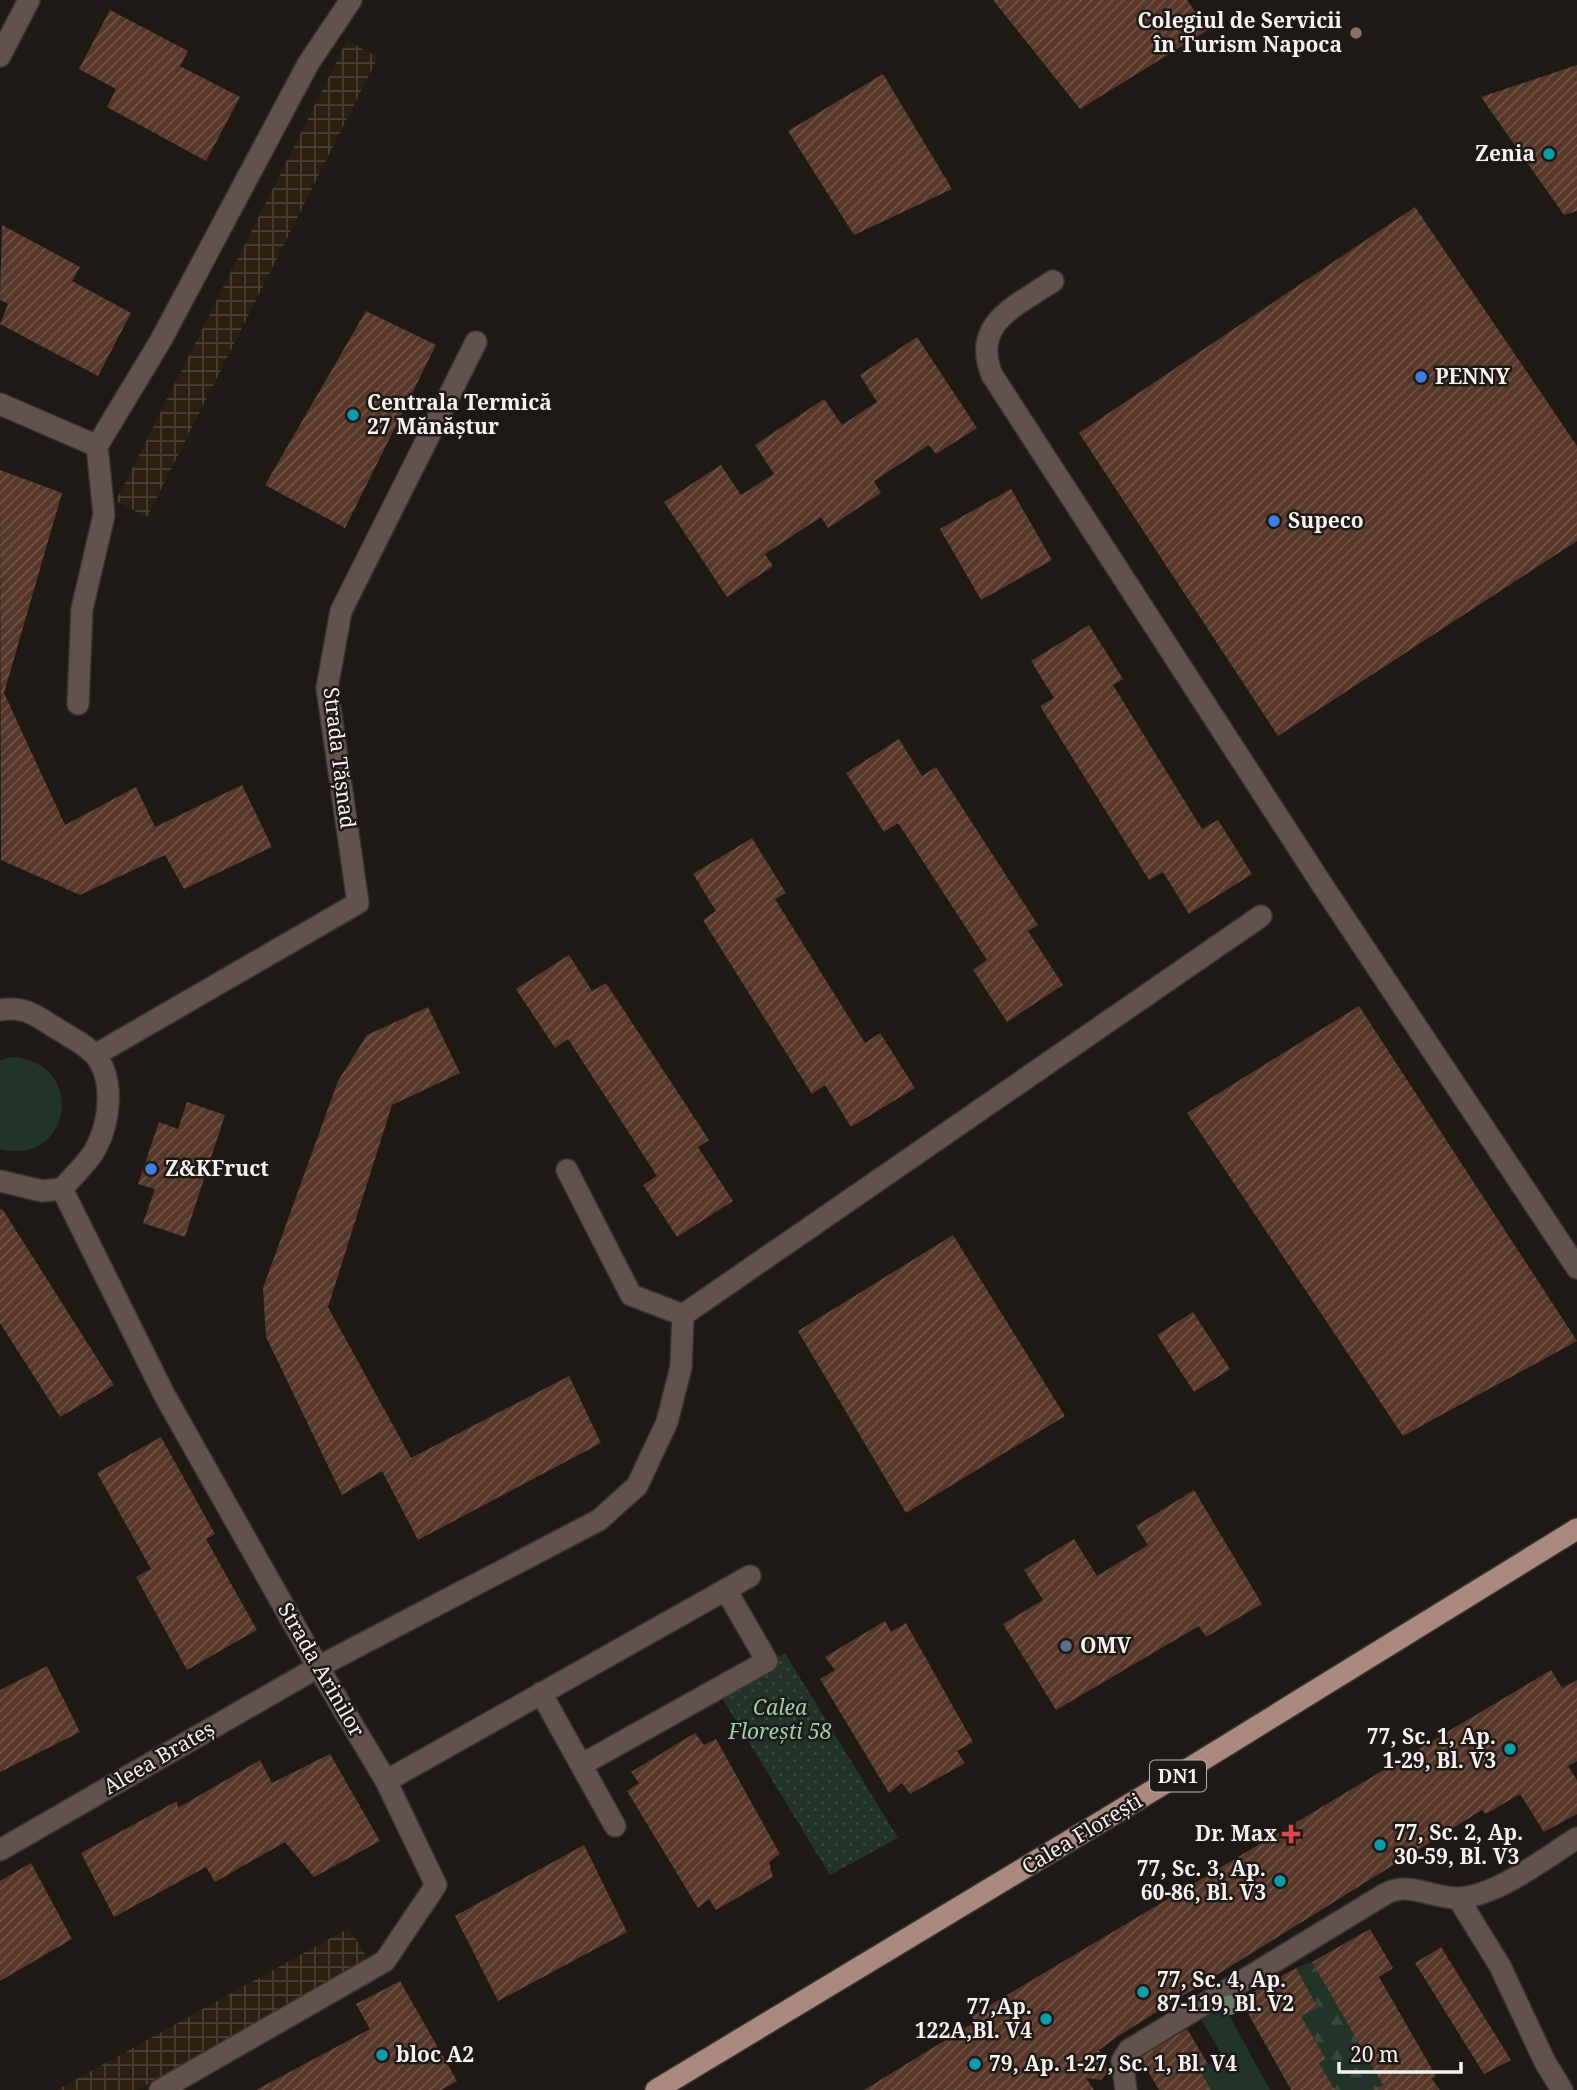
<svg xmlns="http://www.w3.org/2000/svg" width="1577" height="2090" font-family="'Noto Serif',serif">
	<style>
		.industrial { fill: url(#industrial-grid) }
		.grass { fill: #223428 }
		.forest { fill: url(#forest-firs) }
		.park { fill: url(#park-dots) }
		.building { fill: url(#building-hatch) }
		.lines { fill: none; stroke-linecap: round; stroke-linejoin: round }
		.lane-casing { stroke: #393330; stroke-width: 24 }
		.street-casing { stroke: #393330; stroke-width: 24 }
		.primary-casing { stroke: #393330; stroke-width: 24 }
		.lane { stroke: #62524d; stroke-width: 21 }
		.street { stroke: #62524d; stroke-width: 21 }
		.primary { stroke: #aa897f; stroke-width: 21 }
		.tree { fill: #617e68 }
		.education-dot { fill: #8d6e63; stroke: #1f1916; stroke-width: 2.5 }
		.culture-dot { fill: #0f9aa8; stroke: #1f1916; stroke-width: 2.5 }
		.shop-dot { fill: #3f7fe0; stroke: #1f1916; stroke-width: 2.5 }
		.service-dot { fill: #5c6f8a; stroke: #1f1916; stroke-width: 2.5 }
		.health-dot { fill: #e0444e; stroke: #1f1916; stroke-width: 2.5 }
		.labels { text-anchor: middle; stroke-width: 5; stroke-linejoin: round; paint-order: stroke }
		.shield { fill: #1f1916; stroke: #b6b1ae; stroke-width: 2 }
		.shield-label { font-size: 19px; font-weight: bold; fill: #f6f2ef }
		.poi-label { font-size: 21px; font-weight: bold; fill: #f6f2ef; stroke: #1f1916; text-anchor: start }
		.street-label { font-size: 21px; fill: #f6f2ef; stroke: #1f1916 }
		.park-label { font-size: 21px; font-style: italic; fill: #97d1ab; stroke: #1f1916 }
	</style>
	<defs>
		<pattern id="industrial-grid" width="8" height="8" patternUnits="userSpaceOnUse" patternTransform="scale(1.75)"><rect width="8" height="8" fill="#2b1f11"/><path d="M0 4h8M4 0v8" fill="none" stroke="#4a4034"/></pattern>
		<pattern id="forest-firs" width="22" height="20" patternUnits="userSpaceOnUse" patternTransform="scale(1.75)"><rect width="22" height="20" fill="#223428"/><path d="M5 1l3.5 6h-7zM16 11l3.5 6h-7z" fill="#38483d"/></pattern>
		<pattern id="park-dots" width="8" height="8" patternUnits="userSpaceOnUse" patternTransform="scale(1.75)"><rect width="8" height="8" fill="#223428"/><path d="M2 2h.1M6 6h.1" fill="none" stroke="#38483d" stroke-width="1.8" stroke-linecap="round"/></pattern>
		<pattern id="building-hatch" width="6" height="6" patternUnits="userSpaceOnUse" patternTransform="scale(1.75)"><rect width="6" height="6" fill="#57372a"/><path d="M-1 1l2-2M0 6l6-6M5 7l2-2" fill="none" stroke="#705449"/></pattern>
	</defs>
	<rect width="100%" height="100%" fill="#1f1916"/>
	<path class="industrial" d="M347,41l31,16 -231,460 -31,-16z
		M349,1928l21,35 -233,127h-80z"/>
	<path class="grass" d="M13,1057c76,7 57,110 -13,92v-89z
		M1224,2006l46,84h-59l-11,-20 22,-15 -21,-36z"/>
	<path class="forest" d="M1312,1962l71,123 -11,5h-37l-16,-27 7,-4 -25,-43 17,-10 -22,-38z"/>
	<path class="park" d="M785,1653l113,185 -68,37 -113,-185z"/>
	<path class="building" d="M993,0h194l21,30 -128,79z
		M110,10l78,41 -8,15 60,31 -34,64 -99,-54 9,-18 -37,-20z
		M1577,65v146l-13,4 -83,-118z
		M883,74l69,115 -98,46 -66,-104z
		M1415,207l162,239v95l-299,195 -199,-303z
		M2,225l78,42 -8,14 59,32 -33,63 -98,-52 8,-20 -8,-4z
		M366,311l70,34 -91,183 -80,-43z
		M917,337l60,91 -41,26 -7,-9 -55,36 7,12 -53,35 -7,-11 -56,37 8,12 -46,31 -63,-95 57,-37 20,30 33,-21 -19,-29 69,-46 18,26 35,-23 -17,-27z
		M0,470l62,23 -58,200 61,132 71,-38 19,40 87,-42 30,62 -88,42 -19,-34 -85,40 -79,-35z
		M1011,489l41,71 -71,40 -41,-71z
		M1089,625l34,54 -10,6 89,144 16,-9 34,54 -63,40 -26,-42 -14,8 -109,-174 14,-8 -23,-37z
		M899,739l23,37 14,-9 102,158 -10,6 35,54 -56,37 -34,-52 14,-10 -89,-137 -14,9 -38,-59z
		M752,838l34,55 -11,6 90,144 15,-10 35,55 -64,39 -26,-42 -13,9 -109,-174 13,-9 -23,-37z
		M569,955l23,36 14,-8 103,157 -11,7 35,54 -56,36 -34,-52 14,-9 -89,-137 -13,9 -39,-59z
		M1359,1006l218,335 -174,95 -216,-323z
		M428,1007l32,66 -68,32 -64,202 83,151 158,-82 32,67 -183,97 -36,-69 -40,24 -76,-158 -3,-49 75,-207 29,-46z
		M187,1102l38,13 -40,122 -42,-14 12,-34 -17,-5 21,-62 19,7z
		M0,1209l3,1 111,175 -54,32 -60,-94z
		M953,1235l112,181 -159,97 -108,-182z
		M1193,1312l37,57 -36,23 -37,-57z
		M161,1437l54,97 -9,5 51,91 -70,40 -51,-93 15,-8 -54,-96z
		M1194,1490l68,114 -56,33 -7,-11 -143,84 -53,-86 40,-24 -19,-30 50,-31 23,37 51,-31 -12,-19z
		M885,1621l6,11 15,-9 67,119 -16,9 8,12 -55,31 -8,-11 -13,10 -69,-114 15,-9 -10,-13z
		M47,1666l33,66 -80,40v-82z
		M1551,1670l11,18 15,-8v81l-9,5 9,14v34l-33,18 -24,-38 -34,20 -4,-4 -359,223 -24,17 3,6 -7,4 9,3 4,9 -7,8 -15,-2 8,12h-230l111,-68 -3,-6z
		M695,1733l9,12 12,-6 64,115 -11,8 4,15 -57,33 -7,-11 -11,9 -71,-117 12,-8 -8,-11z
		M330,1754l50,87 -66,36 -29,-35 -70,40 -9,-15 -92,50 -33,-64 96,-52 1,7 82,-48 12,23z
		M584,1845l43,87 -129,69 -43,-85z
		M31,1863l41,76 -72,42v-100z
		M1370,1929l23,39 -14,9 57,99 -4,3 8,11h-68l11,-5 -71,-123z
		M1441,1947l70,113 -27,14 -69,-111z
		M1296,1968l22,39 -17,9 25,43 -7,4 16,27h-44l-51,-91z
		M400,1981l57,100 -16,9h-185l114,-61 -14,-25z
		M1187,2029l21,35 -8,6 11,20h-52l-19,-33z"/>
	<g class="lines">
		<defs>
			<path id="lane" d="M1053,281c-38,26 -82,42 -61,94l329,508 256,385
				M0,404l97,42
				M78,704l4,-95 22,-94 -7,-69 64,-106 147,-276 43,-64
				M567,1170l64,125 52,20
				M750,1576l-364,205 -68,-114 281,-147 38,-34 30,-64 14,-55 2,-52 578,-399
				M541,1693l74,133
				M581,1765l186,-104 -41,-71
				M1458,1898l42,68 45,96 17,28
				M160,2090l225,-129 51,-76 -50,-104
				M1126,2090l-4,-29 7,-11 256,-156c25,-13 46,4 72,4 39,-1 88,-40 120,-60"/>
			<path id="street" d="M0,56l29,-56
				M0,1010c26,-5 37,7 59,20 11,7 26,14 36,25 20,24 15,66 1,93 -7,14 -24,29 -34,41l-20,2 -42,-10
				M95,1055l263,-152 -31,-215 14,-77 135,-269
				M0,1850l318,-183 -153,-271 -103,-207"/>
			<path id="primary" d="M656,2090l524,-316 397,-245"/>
		</defs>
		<use href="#lane" class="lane-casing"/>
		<use href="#street" class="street-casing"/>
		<use href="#primary" class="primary-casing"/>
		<use href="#lane" class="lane"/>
		<use href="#street" class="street"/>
		<use href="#primary" class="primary"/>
	</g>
	<circle class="tree" cx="1230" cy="2005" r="10"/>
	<circle class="education-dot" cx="1356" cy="33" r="7"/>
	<g class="culture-dot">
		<circle cx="1549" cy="154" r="7"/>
		<circle cx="353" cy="415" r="7"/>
		<circle cx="1510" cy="1749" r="7"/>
		<circle cx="1380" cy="1845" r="7"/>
		<circle cx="1280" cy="1881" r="7"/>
		<circle cx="1143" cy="1992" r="7"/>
		<circle cx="1046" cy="2019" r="7"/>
		<circle cx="382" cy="2055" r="7"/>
		<circle cx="975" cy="2064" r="7"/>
	</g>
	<g class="shop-dot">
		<circle cx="1421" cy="377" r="7"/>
		<circle cx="1274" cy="521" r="7"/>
		<circle cx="151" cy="1169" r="7"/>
	</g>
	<circle class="service-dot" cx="1066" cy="1646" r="7"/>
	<path class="health-dot" d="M1287.5 1823.5h7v7h7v7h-7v7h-7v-7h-7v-7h7z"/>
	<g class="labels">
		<rect class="shield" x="1150" y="1760.5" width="56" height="31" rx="5"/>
		<g class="shield-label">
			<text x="1178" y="1783">DN1</text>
		</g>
		<g class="poi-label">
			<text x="1342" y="28" text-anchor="end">Colegiul de Servicii<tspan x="1342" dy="24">în Turism Napoca</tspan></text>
			<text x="1535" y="161" text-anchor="end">Zenia</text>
			<text x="1435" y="384">PENNY</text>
			<text x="367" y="410">Centrala Termică<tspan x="367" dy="24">27 Mănăștur</tspan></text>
			<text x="1288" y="528">Supeco</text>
			<text x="165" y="1176">Z&amp;KFruct</text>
			<text x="1080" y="1653">OMV</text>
			<text x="1496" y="1744" text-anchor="end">77, Sc. 1, Ap.<tspan x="1496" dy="24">1-29, Bl. V3</tspan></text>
			<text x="1394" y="1840">77, Sc. 2, Ap.<tspan x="1394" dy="24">30-59, Bl. V3</tspan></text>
			<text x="1277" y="1841" text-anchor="end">Dr. Max</text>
			<text x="1266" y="1876" text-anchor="end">77, Sc. 3, Ap.<tspan x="1266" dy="24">60-86, Bl. V3</tspan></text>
			<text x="1157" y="1987">77, Sc. 4, Ap.<tspan x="1157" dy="24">87-119, Bl. V2</tspan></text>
			<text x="1032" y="2014" text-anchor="end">77,Ap.<tspan x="1032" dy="24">122A,Bl. V4</tspan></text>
			<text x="396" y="2062">bloc A2</text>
			<text x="989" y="2071">79, Ap. 1-27, Sc. 1, Bl. V4</text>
		</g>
		<g class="street-label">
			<text transform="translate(339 758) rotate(83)" y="7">Strada Tășnad</text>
			<text transform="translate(321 1670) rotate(60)" y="7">Strada Arinilor</text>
			<text transform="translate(159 1758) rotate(-30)" y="7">Aleea Brateș</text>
			<text transform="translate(1082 1834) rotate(-31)" y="7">Calea Florești</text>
		</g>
		<g class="park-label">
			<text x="780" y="1715">Calea<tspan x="780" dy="24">Florești 58</tspan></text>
		</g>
	</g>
	<path d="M1339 2062v10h122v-10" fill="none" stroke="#f6f2ef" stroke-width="3.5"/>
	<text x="1350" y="2062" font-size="21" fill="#f6f2ef" stroke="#1f1916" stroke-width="5" paint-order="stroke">20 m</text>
</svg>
